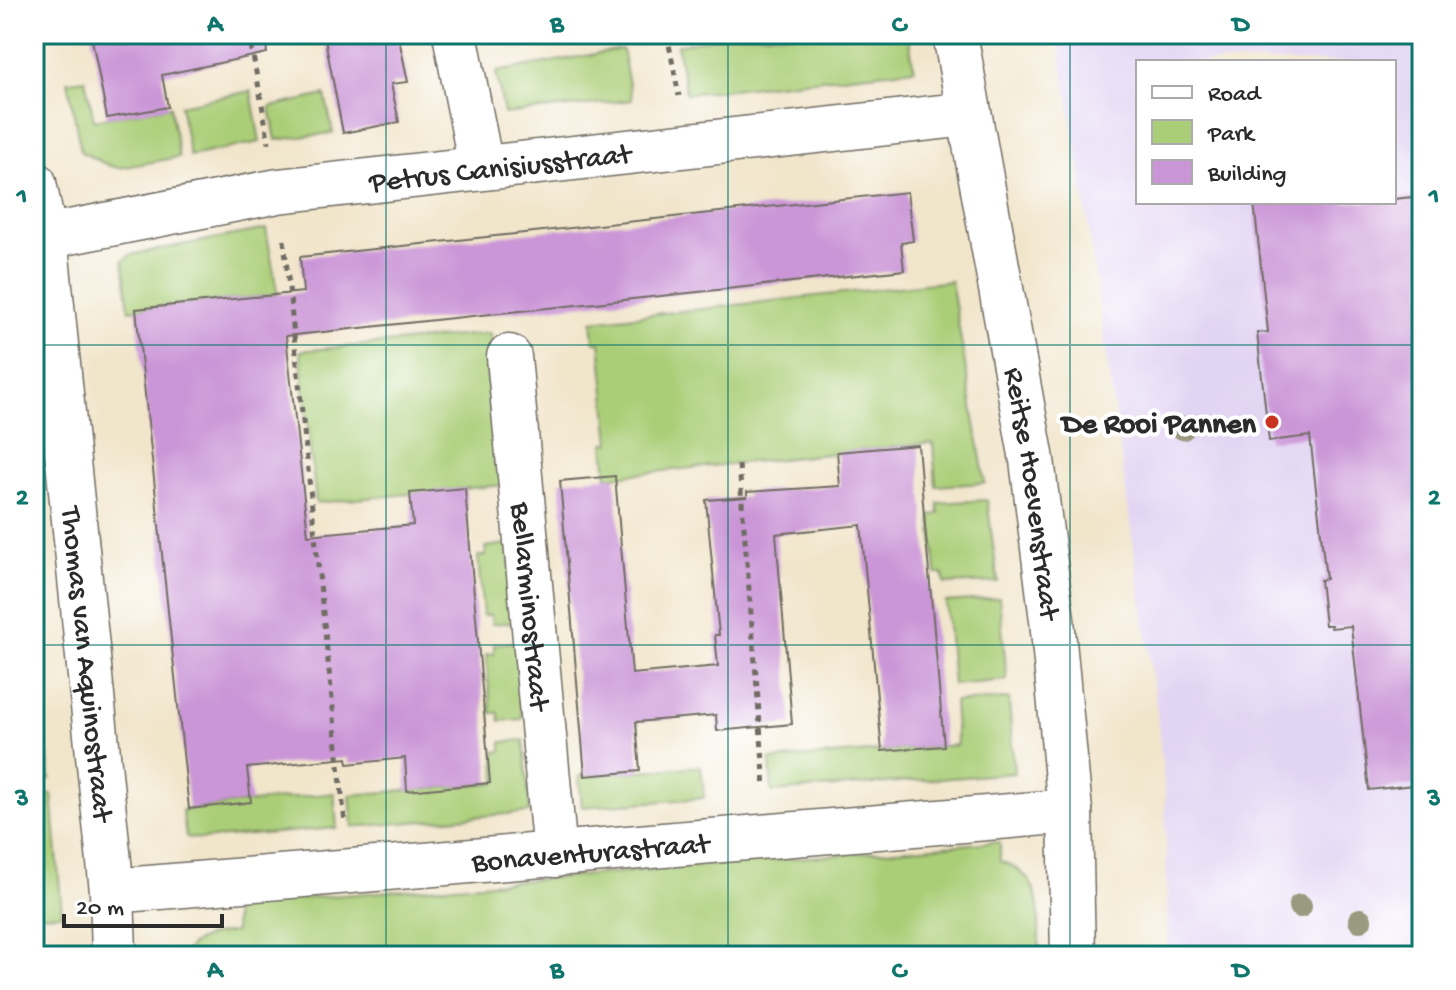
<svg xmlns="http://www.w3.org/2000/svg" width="1456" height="990" font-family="'Gochi Hand',sans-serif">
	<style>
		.built { fill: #e2d4f3; fill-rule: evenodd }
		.green { fill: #aace77; stroke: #6a7c51; stroke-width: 2 }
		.building { fill: #cb96d7 }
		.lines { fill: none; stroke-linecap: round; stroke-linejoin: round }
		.street-casing { stroke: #706c63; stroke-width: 47 }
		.path { stroke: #706c63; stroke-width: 5; stroke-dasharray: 6 6; stroke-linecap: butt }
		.street { stroke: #fff; stroke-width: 44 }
		.tree { fill: #999a7f }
		.grid { fill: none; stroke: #0f766e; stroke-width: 2; stroke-opacity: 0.55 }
		.poi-dot { fill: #c8321e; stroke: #fff; stroke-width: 3 }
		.labels { text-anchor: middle; stroke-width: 8; stroke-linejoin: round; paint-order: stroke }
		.street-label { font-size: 30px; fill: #2b2b2b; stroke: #fff }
		.poi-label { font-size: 30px; font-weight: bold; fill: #2b2b2b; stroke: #fff; text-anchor: end }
		.neatline { fill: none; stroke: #0f766e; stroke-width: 3 }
		.grid-label { font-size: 26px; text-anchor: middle; font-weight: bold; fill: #0f766e }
	</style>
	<rect width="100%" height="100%" fill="#fff"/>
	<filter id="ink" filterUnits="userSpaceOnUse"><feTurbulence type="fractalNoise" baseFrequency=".0125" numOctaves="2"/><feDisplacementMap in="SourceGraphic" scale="16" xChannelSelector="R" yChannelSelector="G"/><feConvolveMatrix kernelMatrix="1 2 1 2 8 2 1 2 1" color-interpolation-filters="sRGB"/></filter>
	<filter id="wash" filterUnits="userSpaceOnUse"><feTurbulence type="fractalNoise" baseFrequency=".006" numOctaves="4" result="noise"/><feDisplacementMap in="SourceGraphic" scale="32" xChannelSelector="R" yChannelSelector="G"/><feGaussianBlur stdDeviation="1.8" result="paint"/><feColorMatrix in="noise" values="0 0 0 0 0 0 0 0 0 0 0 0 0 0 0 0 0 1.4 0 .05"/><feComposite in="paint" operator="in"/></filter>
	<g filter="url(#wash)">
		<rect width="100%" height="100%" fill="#f1e5ca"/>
		<path class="built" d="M1057,34h365v922h-254l-3,-163 -9,-90 -76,-534zM1138,62h256v140h-256z"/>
		<path class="green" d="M736,34h172l6,35 -228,25 -9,-49z
			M622,49l10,51 -128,14 -8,-42z
			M85,79l9,41 76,-14 9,51 -59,11 -10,-2 -29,-14 -13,-71z
			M251,91l9,51 -70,14 -10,-51z
			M325,95l8,38 -57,7 -6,-33z
			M266,229l12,66 -149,15 -6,-50 7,-5z
			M951,281l34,202 -49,3 -3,-43 -326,34 -3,-34h6l-10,-101h-6l-2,-21z
			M490,333l2,28h-6l9,105h6l2,19 -187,18 -16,-152z
			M987,500l11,82 -53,2 -2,-10h-7l-5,-59 8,-1 -1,-11z
			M508,544l6,78 -22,2 -1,-9 -8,1 -5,-60h8l-1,-9z
			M999,598l8,82 -54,5 -7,-83z
			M516,642l6,77 -22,2 -1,-8h-8l-5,-59h8v-10z
			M34,692h6l10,87h-16z
			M1009,699l5,74 -242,19 -2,-32 187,-15 -3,-43z
			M524,740l6,72 -177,15 -3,-32 146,-12 -1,-31 7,-1v-9z
			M701,766l3,32 -122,9 -3,-31z
			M334,793l3,35 -136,11 -15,-2 -4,-27z
			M52,794l10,120 -28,1v-120z
			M995,842h5v19c47,15 38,54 39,95h-856c11,-20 31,-22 52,-24l-2,-28z"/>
		<g id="blocks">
			<path class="building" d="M91,34h174l2,19 -105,22 6,32 -61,11z
				M324,34h74l10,48 -17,2 8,38 -56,11z
				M907,192l6,49 -12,2 3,27 -618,66 22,199 105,-10 -3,-32 55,-5 25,295 -83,8 -2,-33 -57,6 -1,-6 -100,10 4,34 -62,7 -53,-500 167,-17 -3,-35z
				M1422,196v588l-53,6 -18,-164 -20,2v-3h-6l-5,-45 6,-1 -16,-143 -41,5 -12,-108 11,-1 -14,-130h140v-3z
				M918,445l26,301 -62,5 -21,-226 -85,9 16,190 -75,7 -1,-16 -80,7 4,49 -55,5 -25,-295 55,-5 17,198 86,-8 -3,-31h4l-13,-135 41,-3v-5l93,-6 -3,-34z"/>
		</g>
	</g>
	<g filter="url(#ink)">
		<use href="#blocks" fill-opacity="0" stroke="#706c63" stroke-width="2"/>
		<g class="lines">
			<defs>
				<g id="street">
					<path d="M455,34l26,133"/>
					<path id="s1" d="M955,34l77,426 20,160 18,191 3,145"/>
					<path id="s2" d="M34,183l11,54 67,654 2,63 -3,2"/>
					<path id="s3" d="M34,239l244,-48 690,-77"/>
					<path id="s4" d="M509,357l46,498"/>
					<path id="s5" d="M112,891c319,-29 639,-51 958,-80"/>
				</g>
			</defs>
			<use href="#street" class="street-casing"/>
			<path class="path" d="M249,34l20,109
				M667,34l12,62
				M284,240l61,583
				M739,465l26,322"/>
			<use href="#street" class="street"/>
		</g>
		<g class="tree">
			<circle cx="1183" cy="428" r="12"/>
			<circle cx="1300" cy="906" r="12"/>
			<circle cx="1360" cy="920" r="12"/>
		</g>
	</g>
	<path class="grid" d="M386,34v922M728,34v922M1070,34v922M34,345h1388M34,645h1388"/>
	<circle class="poi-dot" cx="1272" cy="422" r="8"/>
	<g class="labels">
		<g class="street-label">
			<text dy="10" stroke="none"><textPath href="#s3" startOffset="472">Petrus Canisiusstraat</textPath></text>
			<text dy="10" stroke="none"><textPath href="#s1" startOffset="466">Reitse Hoevenstraat</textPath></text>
			<text dy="10" stroke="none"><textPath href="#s4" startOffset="250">Bellarminostraat</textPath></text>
			<text dy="10" stroke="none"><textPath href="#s2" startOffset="484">Thomas van Aquinostraat</textPath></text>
			<text dy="10" stroke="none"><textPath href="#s5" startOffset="480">Bonaventurastraat</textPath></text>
		</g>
		<g class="poi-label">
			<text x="1256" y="432">De Rooi Pannen</text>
		</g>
	</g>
	<rect width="1456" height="990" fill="none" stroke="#fff" stroke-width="88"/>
	<rect x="1136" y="60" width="260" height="144" fill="#ffffff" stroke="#aaaaaa" stroke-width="2"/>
	<rect x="1152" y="86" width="40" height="12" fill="#ffffff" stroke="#aaaaaa" stroke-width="2"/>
	<text x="1208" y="100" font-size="24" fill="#2b2b2b">Road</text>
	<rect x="1152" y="120" width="40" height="24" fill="#aace77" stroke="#aaaaaa" stroke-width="2"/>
	<text x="1208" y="140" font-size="24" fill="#2b2b2b">Park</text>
	<rect x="1152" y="160" width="40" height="24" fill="#cb96d7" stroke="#aaaaaa" stroke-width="2"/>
	<text x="1208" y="180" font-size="24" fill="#2b2b2b">Building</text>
	<path d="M64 914v12h158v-12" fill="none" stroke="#2b2b2b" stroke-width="4"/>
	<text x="76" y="914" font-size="24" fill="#2b2b2b" stroke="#ffffff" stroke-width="6" paint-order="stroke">20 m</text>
	<rect x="44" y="44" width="1368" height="902" class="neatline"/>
	<g class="grid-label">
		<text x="215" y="31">A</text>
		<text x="557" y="31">B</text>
		<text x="899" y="31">C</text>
		<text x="1241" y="31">D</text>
		<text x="22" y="203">1</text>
		<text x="1434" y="203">1</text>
		<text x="22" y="504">2</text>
		<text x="1434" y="504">2</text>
		<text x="22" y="805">3</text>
		<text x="1434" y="805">3</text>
		<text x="215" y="977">A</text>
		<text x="557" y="977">B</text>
		<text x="899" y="977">C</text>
		<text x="1241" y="977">D</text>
	</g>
</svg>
